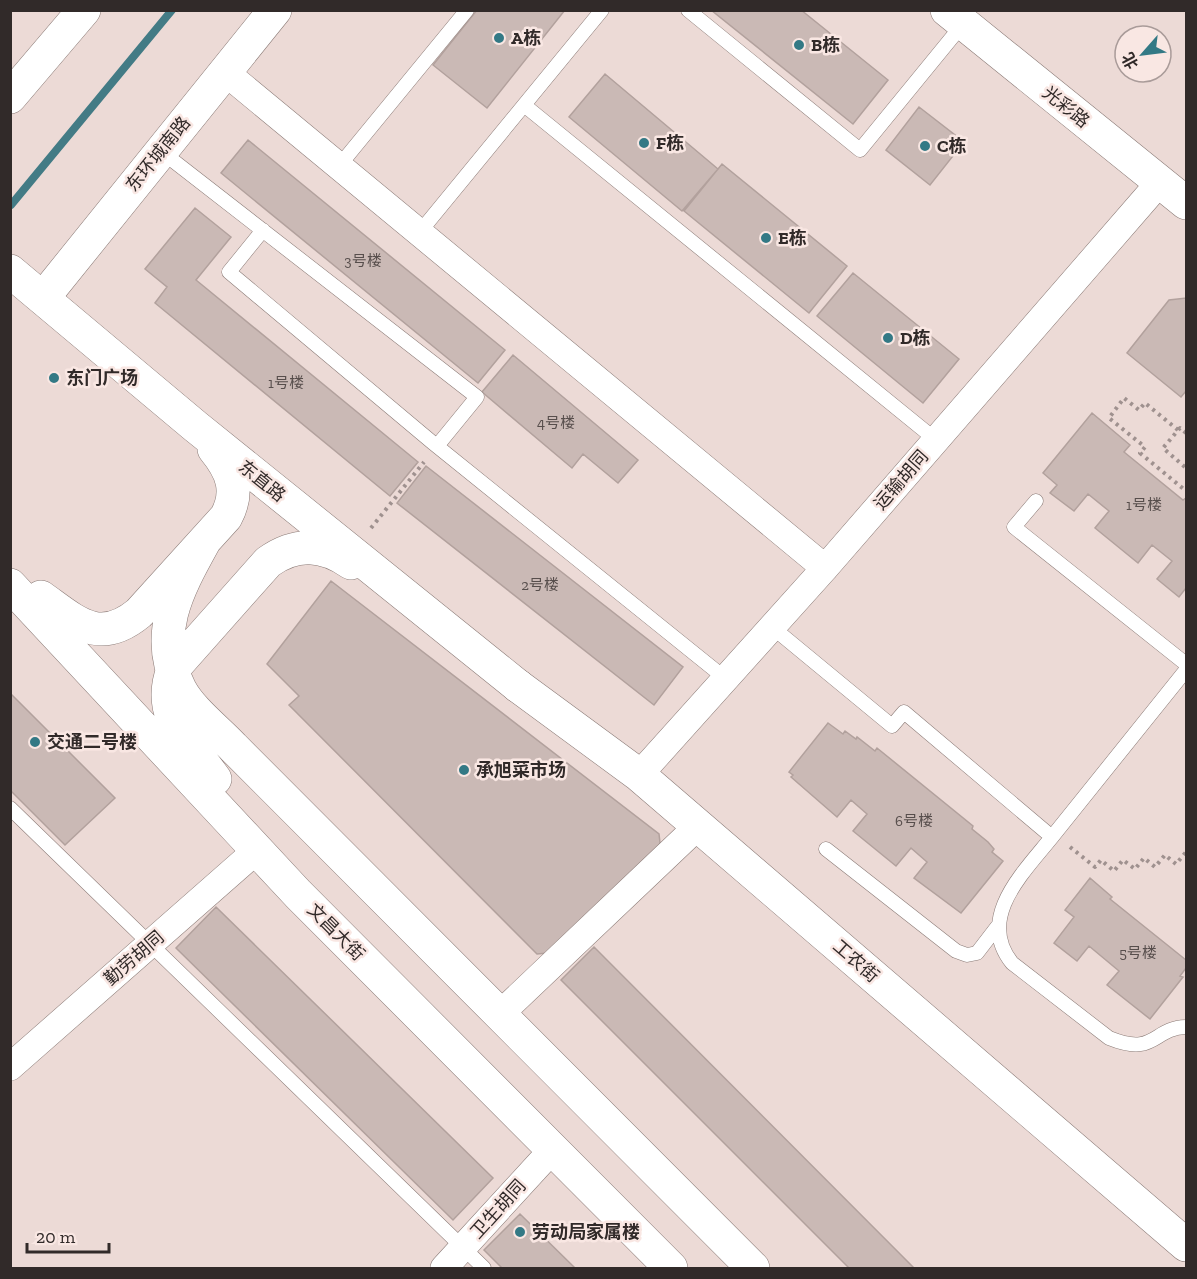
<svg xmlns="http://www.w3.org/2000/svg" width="1197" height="1279" font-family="'Zilla Slab','Noto Sans SC',serif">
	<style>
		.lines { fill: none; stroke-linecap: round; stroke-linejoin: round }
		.stream { stroke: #437b85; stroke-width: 8 }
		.building { fill: #cab9b5; stroke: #b2a19d; stroke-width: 1.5 }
		.service-casing { stroke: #8b7b77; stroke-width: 15 }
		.minor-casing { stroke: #8b7b77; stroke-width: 28 }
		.tertiary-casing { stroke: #8b7b77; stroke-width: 34 }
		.secondary-casing { stroke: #8b7b77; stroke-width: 34 }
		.primary-casing { stroke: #8b7b77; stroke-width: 34 }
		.path { stroke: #9f918f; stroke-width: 4; stroke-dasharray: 3 4.5; stroke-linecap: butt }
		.service { stroke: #fff; stroke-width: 14 }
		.minor { stroke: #fff; stroke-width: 27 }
		.tertiary { stroke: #fff; stroke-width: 33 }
		.secondary { stroke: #fff; stroke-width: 33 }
		.primary { stroke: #fff; stroke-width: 33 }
		.poi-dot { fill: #337985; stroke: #f9e7e3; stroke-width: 2 }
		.labels { text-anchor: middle; stroke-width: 5; stroke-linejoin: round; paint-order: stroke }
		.number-label { font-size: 15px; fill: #574e4c }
		.poi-label { font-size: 18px; font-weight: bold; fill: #312a29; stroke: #f9e7e3; text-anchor: start }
		.street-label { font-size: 18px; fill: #312a29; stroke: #f9e7e3 }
	</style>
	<rect width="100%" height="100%" fill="#ecdad6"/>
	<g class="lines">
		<path class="stream" d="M11,205l161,-195"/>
	</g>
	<path class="building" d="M477,10h88l-78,98 -54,-43z
		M711,10h90l87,70 -35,44z
		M605,74l113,95 -36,42 -113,-94z
		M919,107l45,35 -34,43 -44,-35z
		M248,140l257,210 -27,33 -257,-210z
		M722,164l125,102 -38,47 -125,-102z
		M195,208l36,29 -35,43 222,182 -28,34 -235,-193 12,-16 -22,-18z
		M853,273l106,86 -36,44 -106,-87z
		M1186,298v93l-5,6 -54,-44 42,-53z
		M513,355l125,105 -20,23 -35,-29 -11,14 -90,-76z
		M1092,413l38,32 -6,7 59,48 3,-2v90l-7,9 -22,-18 15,-18 -20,-16 -14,18 -43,-35 14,-17 -21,-17 -14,17 -24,-18 7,-8 -14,-12z
		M426,466l257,201 -29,38 -257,-202z
		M331,581l328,253 2,18 -102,100 -22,2 -248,-249 10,-9 -32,-32z
		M10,693l105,105 -50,47 -55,-55z
		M828,723l15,11 2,-3 11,8 1,-2 18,14 2,-3 96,78 -1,3 16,13 6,7 -2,3 11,9 -42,52 -47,-35 13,-16 -16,-14 -15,18 -43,-35 14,-17 -16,-14 -14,17 -46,-40 2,-2 -4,-3z
		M1090,878l22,19 -2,2 76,61v8l-6,8 3,1 -33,42 -43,-34 12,-14 -30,-25 -12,15 -23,-18 20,-26 -9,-7z
		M216,907l277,271 -40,42 -277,-272z
		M594,947l320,321h-65l-288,-288z
		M520,1214l55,54h-73l-18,-18z"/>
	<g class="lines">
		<defs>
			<path id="service" d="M688,10l172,140 103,-126
				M524,105l412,335
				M162,152l315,245 -40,49
				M339,166l128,-156
				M263,230l-34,42 204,171 293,236
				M419,233l183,-223
				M1036,501l-22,26 172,137
				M772,627l120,99 12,-14 148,125 134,-167
				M10,808l474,460
				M1052,837c-29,36 -76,81 -40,126l97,75c47,19 43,-10 77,-11
				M826,849l130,102 11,4 10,-2 20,-26"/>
			<path id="minor" d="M225,72l600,496
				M639,775l186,-207 335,-386
				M499,1015l199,-189
				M10,1067l247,-217
				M444,1268l109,-119"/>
			<path id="tertiary" d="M947,10l239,193
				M10,97l74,-87"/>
			<path id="secondary" d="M43,298l232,-288
				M518,686l121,89 547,470"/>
			<path id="primary" d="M10,271l185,155 323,260
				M204,542c-26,47 -52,93 -24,147 11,21 36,40 53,58l520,521
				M10,585l288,309 373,374
				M41,597c35,25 58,49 98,16l87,-96c14,-26 6,-46 -12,-68
				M215,779c-26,-37 -60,-62 -42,-110l95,-107c28,-20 55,-18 83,1"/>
		</defs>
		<use href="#service" class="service-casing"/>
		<use href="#minor" class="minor-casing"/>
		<use href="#tertiary" class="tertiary-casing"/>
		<use href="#secondary" class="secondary-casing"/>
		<use href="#primary" class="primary-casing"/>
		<path class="path" d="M1178,430l-33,-27 -6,7 -15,-12 -15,20 36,29 -5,6 46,38
			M1186,433l-6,-5 -17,20 23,20
			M371,528l53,-66
			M1070,847l25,20 6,-7 13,11 9,-11 12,9 9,-11 11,9 10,-12 11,9 10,-12"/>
		<use href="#service" class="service"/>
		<use href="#minor" class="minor"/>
		<use href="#tertiary" class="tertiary"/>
		<use href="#secondary" class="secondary"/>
		<use href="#primary" class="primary"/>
	</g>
	<g class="poi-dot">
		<circle cx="499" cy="38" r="6"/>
		<circle cx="799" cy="45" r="6"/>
		<circle cx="644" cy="143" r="6"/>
		<circle cx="925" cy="146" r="6"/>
		<circle cx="766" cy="238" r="6"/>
		<circle cx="888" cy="338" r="6"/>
		<circle cx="54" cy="378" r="6"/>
		<circle cx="35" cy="742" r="6"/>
		<circle cx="464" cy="770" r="6"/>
		<circle cx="520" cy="1232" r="6"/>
	</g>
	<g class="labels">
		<g class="number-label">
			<text x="363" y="266">3号楼</text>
			<text x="286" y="388">1号楼</text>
			<text x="556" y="428">4号楼</text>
			<text x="1144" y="510">1号楼</text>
			<text x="540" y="590">2号楼</text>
			<text x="914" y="826">6号楼</text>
			<text x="1138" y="958">5号楼</text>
		</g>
		<g class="poi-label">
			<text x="511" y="44">A栋</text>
			<text x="811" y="51">B栋</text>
			<text x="656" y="149">F栋</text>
			<text x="937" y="152">C栋</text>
			<text x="778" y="244">E栋</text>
			<text x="900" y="344">D栋</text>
			<text x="66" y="384">东门广场</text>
			<text x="47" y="748">交通二号楼</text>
			<text x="476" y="776">承旭菜市场</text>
			<text x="532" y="1238">劳动局家属楼</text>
		</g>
		<g class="street-label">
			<text transform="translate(1066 107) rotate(39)" y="6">光彩路</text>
			<text transform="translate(158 154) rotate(-51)" y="6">东环城南路</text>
			<text transform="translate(901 480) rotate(-49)" y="6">运输胡同</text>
			<text transform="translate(262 481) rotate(39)" y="6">东直路</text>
			<text transform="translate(336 932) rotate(45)" y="6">文昌大街</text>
			<text transform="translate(134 958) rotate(-41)" y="6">勤劳胡同</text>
			<text transform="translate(856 961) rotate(41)" y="6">工农街</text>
			<text transform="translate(498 1209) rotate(-48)" y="6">卫生胡同</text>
		</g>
	</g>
	<rect width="1197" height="1279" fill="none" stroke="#312a29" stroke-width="24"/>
	<g transform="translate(1143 54) rotate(242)"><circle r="28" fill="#f9e7e3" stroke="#a99b99" stroke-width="1.5"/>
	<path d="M0-4.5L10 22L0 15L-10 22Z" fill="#337985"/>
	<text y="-9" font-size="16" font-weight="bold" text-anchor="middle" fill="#312a29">北</text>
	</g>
	<path d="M27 1243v9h82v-9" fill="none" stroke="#312a29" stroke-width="3"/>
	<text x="36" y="1243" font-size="18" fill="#312a29" stroke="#f9e7e3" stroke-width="4.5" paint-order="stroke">20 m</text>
</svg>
